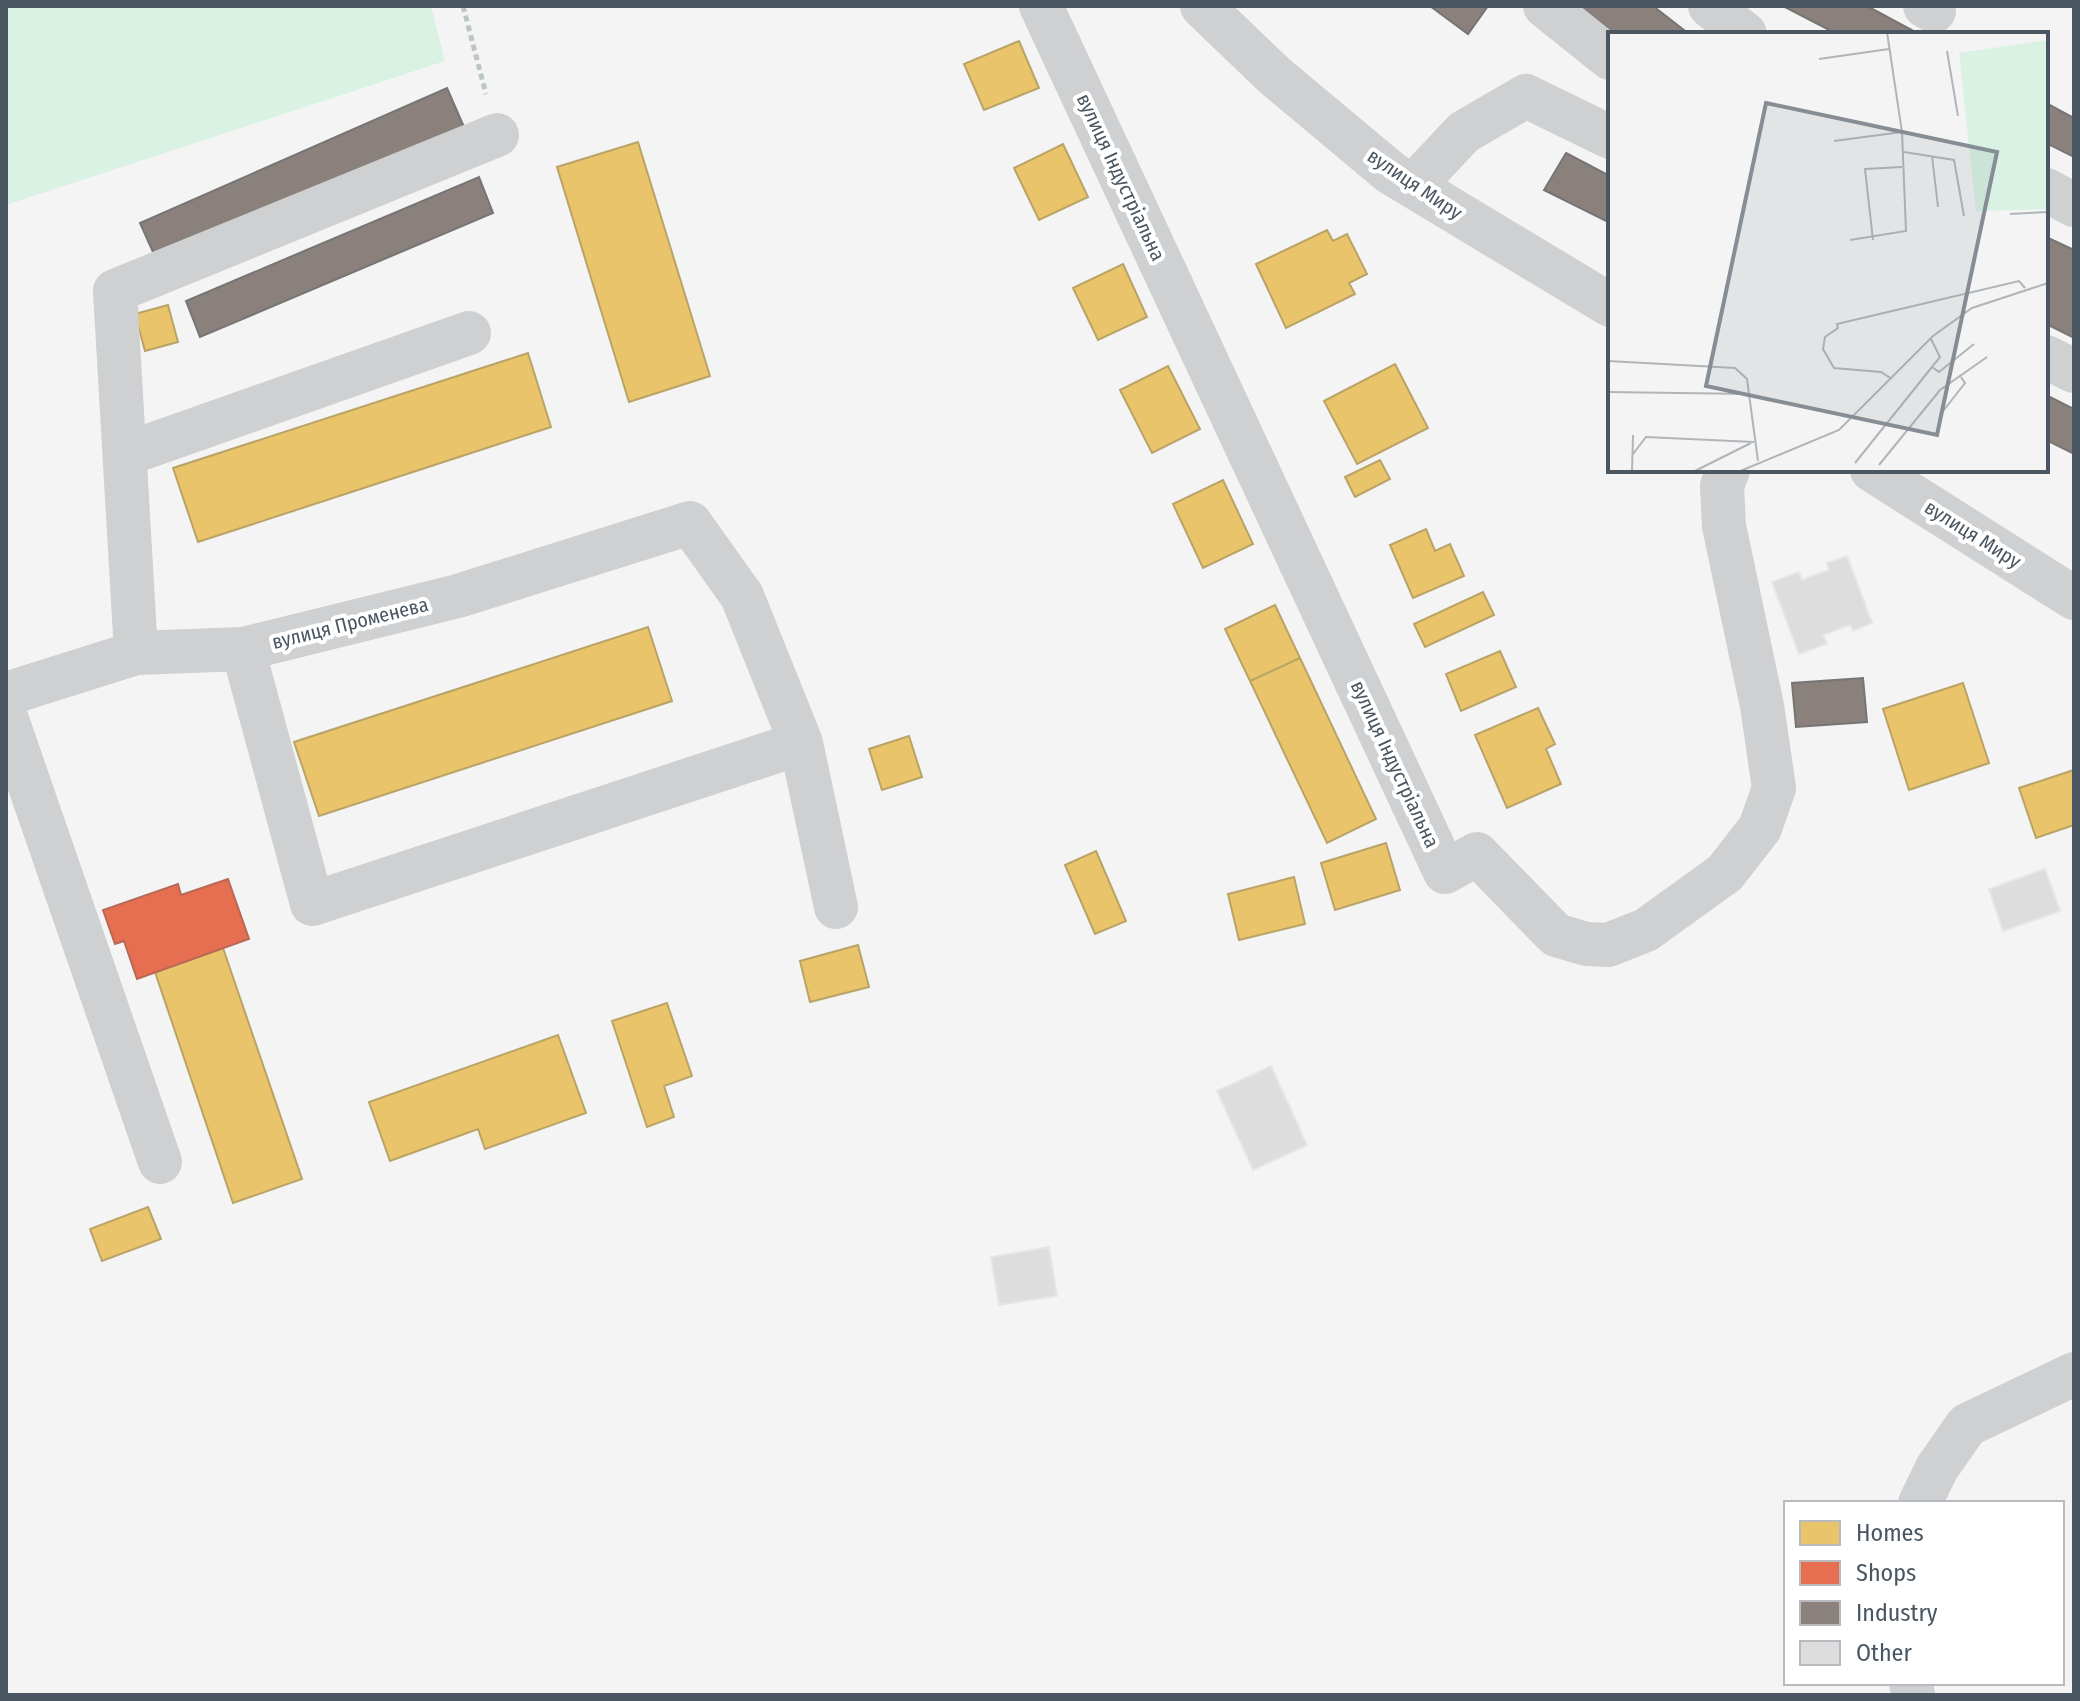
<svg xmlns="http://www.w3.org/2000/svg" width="2080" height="1701" font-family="'Fira Sans Condensed',sans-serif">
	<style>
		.green { fill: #d9f2e3 }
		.homes { fill: #e9c46a; stroke: #b9a367; stroke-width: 2 }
		.shops { fill: #e76f51; stroke: #b86856; stroke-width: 2 }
		.industry { fill: #8a817c; stroke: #777474; stroke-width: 2 }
		.building { fill: #ddddde; stroke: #e5e6e7; stroke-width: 2 }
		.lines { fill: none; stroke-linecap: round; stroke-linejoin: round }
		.path { stroke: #bcc7c4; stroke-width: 5; stroke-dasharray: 6 4; stroke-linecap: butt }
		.minor { stroke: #ced0d2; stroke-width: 44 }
		.labels { text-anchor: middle; stroke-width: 8; stroke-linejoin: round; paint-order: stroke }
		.street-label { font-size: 20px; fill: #4a5661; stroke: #fff }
		.inset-road { fill: none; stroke: #b0b5b9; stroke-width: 2 }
		.view { fill: #868d94; fill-opacity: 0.15; stroke: #868d94; stroke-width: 4 }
		.inset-edge { fill: none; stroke: #4a5661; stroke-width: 4 }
	</style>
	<rect width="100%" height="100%" fill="#f4f4f4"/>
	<path class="green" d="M6,6h425l14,55 -439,144z"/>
	<path class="homes" d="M1019,41l20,47 -55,22 -20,-46z
		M638,142l72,234 -81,26 -72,-235z
		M1063,144l25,53 -49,23 -25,-52z
		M1327,230l6,11 14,-7 20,40 -18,9 6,11 -69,34 -30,-64z
		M1123,264l24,53 -49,23 -25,-52z
		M168,305l10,37 -33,9 -10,-37z
		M528,353l23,74 -353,115 -25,-74z
		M1395,364l33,64 -71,36 -33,-63z
		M1168,366l32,63 -48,24 -32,-63z
		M1380,460l10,19 -35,18 -10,-20z
		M1223,480l30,64 -50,24 -30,-64z
		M1426,529l9,22 15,-7 14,32 -51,22 -23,-53z
		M1483,592l11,23 -69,32 -11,-23z
		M1275,605l25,53 -50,23 -25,-52z
		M648,627l24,74 -353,115 -25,-74z
		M1500,651l16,36 -55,24 -15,-37z
		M1300,658l76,161 -49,24 -77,-162z
		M1963,683l26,80 -80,27 -26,-81z
		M1538,708l17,36 -9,5 15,35 -54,24 -32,-73z
		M909,736l13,41 -40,13 -13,-41z
		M2074,770v55l-38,13 -17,-50z
		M1386,843l14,47 -65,20 -14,-47z
		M1096,851l30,70 -31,13 -30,-69z
		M1294,877l11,47 -66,16 -11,-46z
		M858,945l11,42 -59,15 -10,-41z
		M223,948l79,231 -69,24 -78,-231z
		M667,1003l25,73 -28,10 10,31 -27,10 -35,-106z
		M558,1035l28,78 -101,36 -7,-20 -88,32 -21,-59z
		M148,1207l13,32 -59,22 -12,-32z"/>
	<path class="shops" d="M228,879l21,60 -112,40 -13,-38 -9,3 -12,-34 75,-26 3,11z"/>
	<path class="industry" d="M1430,6h58l-20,28z
		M1579,6h74l36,28h-74z
		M1783,6h84l52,28h-82z
		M447,88l17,39 -307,134 -17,-38z
		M2046,103l28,15v39l-28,-14z
		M1566,153l44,23v47l-66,-33z
		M479,177l14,36 -293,124 -14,-36z
		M2046,237l28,13v88l-28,-14z
		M2046,395l28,14v45l-28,-14z
		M1863,678l4,44 -71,5 -4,-44z"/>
	<path class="building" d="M1847,556l25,67 -19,8 -3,-6 -27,10 4,9 -28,10 -27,-72 27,-10 3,8 27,-10 -2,-7z
		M2045,869l15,42 -57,20 -14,-42z
		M1271,1066l36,79 -54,25 -36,-79z
		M1049,1247l8,49 -58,9 -8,-48z"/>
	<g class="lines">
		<path class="path" d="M463,6l23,88"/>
		<path class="minor" d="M1041,6l404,866 32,-18 79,81 30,9 22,1 38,-15 79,-57 35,-45 14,-40 -12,-82 -38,-180 -2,-40 6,-16
			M1202,6l73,70 116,97 219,132
			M1545,6l65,52
			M1710,6l35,28
			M1925,6l9,5
			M1413,186l51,-54 62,-36 84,41
			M2046,190l28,15
			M2046,357l28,14
			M126,454l343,-121
			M1872,470l202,128
			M243,649l69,255 489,-161
			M136,653l-21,-362 382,-156
			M6,694l130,-41 107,-4 215,-53 232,-73 52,73 59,147 35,164
			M6,717l154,445
			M1920,1503l17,-35 30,-43 107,-51
			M1911,1683l2,12"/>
	</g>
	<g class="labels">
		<g class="street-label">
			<text transform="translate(1121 177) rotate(65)" y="7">вулиця Індустріальна</text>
			<text transform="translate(1415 184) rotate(34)" y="7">вулиця Миру</text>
			<text transform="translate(1973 534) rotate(32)" y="7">вулиця Миру</text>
			<text transform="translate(350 623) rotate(-14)" y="7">вулиця Променева</text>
			<text transform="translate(1395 764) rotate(65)" y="7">вулиця Індустріальна</text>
		</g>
	</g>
	<g transform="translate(1608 32)">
		<rect width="440" height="440" fill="#f4f4f4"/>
		<path d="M440,8v169l-72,2 -17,-158z" fill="#d9f2e3"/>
		<path class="inset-road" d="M339,19l11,65M211,27l70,-10M226,109l68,-9M296,120l50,8 10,56M324,124l6,51M402,182l38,-2M242,208l56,-9 -4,-99 -15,-100M265,208l-8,-71 37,-2M0,329l127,7 12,11 11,82M324,335l7,5 35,-28M284,347l-11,-7 -47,-4 -11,-19 2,-12 13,-9 -1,-4 182,-43 6,7M0,360l142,2M332,383l25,-32 -4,-6M25,422l13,-17 108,5M247,431l85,-106 -9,-18M271,433l61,-75 47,-33M24,440l1,-37M85,440l58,-29M130,440l101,-42 94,-94 39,-28 76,-25"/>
		<path class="view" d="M158,71l231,49 -60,283 -231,-49z"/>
		<rect width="440" height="440" class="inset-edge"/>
	</g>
	<rect width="2080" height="1701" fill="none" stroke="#4a5661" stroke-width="16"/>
	<rect x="1784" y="1501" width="280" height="184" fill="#ffffff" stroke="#b7bbc0" stroke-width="2"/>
	<rect x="1800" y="1521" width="40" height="24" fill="#e9c46a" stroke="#b7bbc0" stroke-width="2"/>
	<text x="1856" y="1541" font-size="24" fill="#4a5661">Homes</text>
	<rect x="1800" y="1561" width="40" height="24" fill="#e76f51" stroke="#b7bbc0" stroke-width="2"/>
	<text x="1856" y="1581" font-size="24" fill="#4a5661">Shops</text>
	<rect x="1800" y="1601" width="40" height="24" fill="#8a817c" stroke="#b7bbc0" stroke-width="2"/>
	<text x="1856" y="1621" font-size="24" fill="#4a5661">Industry</text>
	<rect x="1800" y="1641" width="40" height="24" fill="#ddddde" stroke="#b7bbc0" stroke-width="2"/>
	<text x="1856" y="1661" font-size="24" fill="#4a5661">Other</text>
</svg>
